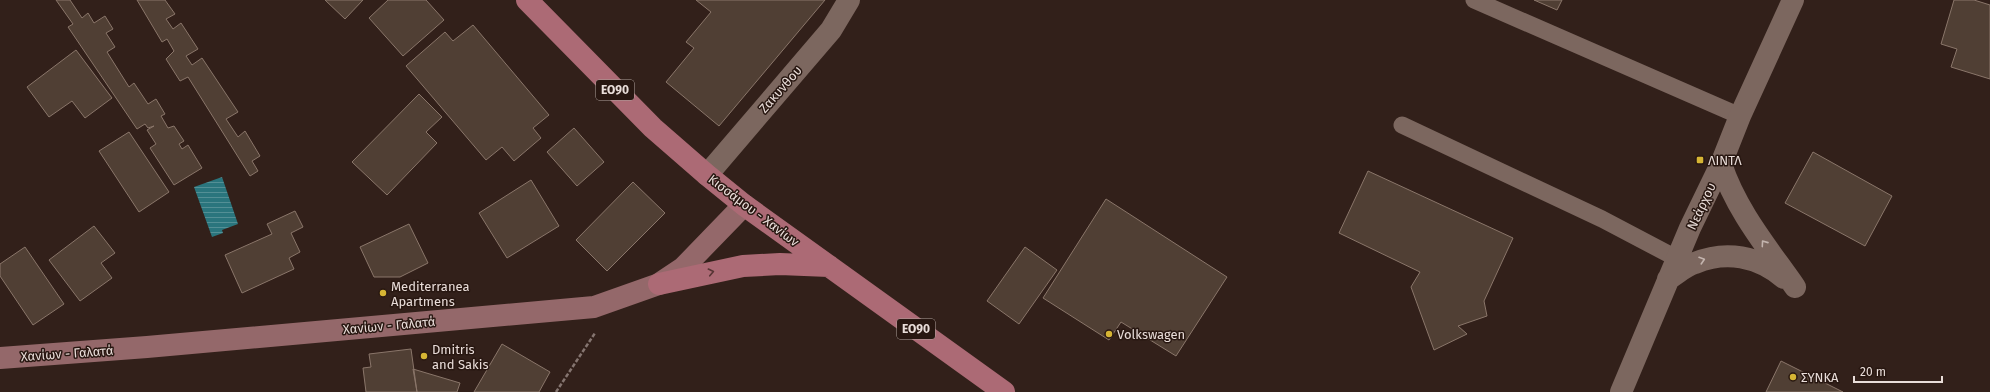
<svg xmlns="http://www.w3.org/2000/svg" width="1990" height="392" font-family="'Fira Sans',sans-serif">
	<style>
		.water { fill: url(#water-rules) }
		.building { fill: #503f34; stroke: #8a766a }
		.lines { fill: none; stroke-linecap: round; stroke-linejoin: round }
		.path { stroke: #857570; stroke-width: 2.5; stroke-dasharray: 4 2; stroke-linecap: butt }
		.service { stroke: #7c675f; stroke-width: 17 }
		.minor { stroke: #7c675f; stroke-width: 22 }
		.tertiary { stroke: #7c675f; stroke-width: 22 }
		.secondary { stroke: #94686a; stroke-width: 22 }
		.primary { stroke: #ac6a75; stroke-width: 22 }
		.oneway { stroke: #c3b4ae }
		.oneway2 { stroke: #563434 }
		.poi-dot { fill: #d6b534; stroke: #281711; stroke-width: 1.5 }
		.labels { text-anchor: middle; stroke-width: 3; stroke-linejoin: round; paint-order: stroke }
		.shield { fill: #281711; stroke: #afa29d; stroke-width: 1 }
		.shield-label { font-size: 12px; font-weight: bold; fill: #e9ddd9 }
		.street-label { font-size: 13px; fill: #e9ddd9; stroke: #281711 }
		.poi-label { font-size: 13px; fill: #e9ddd9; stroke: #281711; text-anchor: start }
	</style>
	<defs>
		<pattern id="water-rules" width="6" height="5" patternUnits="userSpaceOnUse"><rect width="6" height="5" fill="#2a757d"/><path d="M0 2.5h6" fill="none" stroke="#538f95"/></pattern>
	</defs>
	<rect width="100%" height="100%" fill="#32201a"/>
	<path class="water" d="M222,177l16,47 -16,6 1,3 -11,4 -18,-50z"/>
	<path class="building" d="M56,0h14l12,18 6,-5 6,10 11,-7 8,13 -7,4 9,14 -8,5 22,35 5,-4 14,21 8,-5 9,15 -4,2 7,12 6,-2 10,15 -5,3 3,5 6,-4 14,23 -28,17 -24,-37 6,-4 -9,-14 7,-4 -6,2 -3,-4 -8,5 -69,-102 5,-3z
		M137,0h28l10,14 -9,5 7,10 8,-6 17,26 -12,7 6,9 10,-7 36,54 -12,7 12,18 7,-6 15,25 -8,5 6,10 -8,5 -62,-99 -8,4 -14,-22 8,-8 -7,-12 -5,3z
		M325,0h38l-18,19z
		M388,0h38l18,20 -41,36 -34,-38z
		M696,0h129l-106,126 -53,-44 28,-34 -8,-6 25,-30z
		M1534,0h28l-5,10z
		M1954,0h20l16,5v74l-39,-12 6,-18 -16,-5z
		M473,25l76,90 -16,13 8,10 -27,23 -12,-14 -16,13 -80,-94 39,-34 8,9z
		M76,50l36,48 -27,20 -13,-17 -23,16 -22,-30z
		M419,94l23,23 -16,15 11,11 -50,52 -35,-33z
		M574,128l30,34 -27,24 -30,-34z
		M129,132l40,60 -30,20 -40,-61z
		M1813,152l79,44 -27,50 -80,-43z
		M1368,171l145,67 -29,63 3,15 -29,10 9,8 -33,16 -23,-63 9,-15 -81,-39z
		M531,180l28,46 -52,32 -28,-45z
		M633,182l32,31 -58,58 -31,-31z
		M1106,199l121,78 -51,79 -55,-34 -12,18 -66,-42z
		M295,211l8,16 -12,6 9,19 -11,6 5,11 -52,24 -17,-38 47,-21 -5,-10z
		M409,224l19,39 -28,14h-26l-14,-30z
		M94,226l21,27 -14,10 11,15 -32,23 -31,-41z
		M25,247l39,57 -31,21 -33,-49v-12z
		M1025,247l32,23 -38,54 -32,-23z
		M502,344l48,28 -11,20h-65z
		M411,349l6,43h-51l-3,-24 8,-1 -2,-13z
		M1781,361l62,31h-77z
		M413,369l47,14 -3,9h-40z"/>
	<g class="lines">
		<path class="path" d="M556,392l39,-59"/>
		<path class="service" d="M1474,0l266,116
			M1402,125l200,94 76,40"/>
		<path class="minor" d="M707,175l124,-145 18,-30"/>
		<path class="tertiary" d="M1721,164c15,46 46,83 74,123
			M1668,279c9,-5 17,-13 27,-16 31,-13 63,-7 89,15
			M1621,392l69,-164 31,-64 19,-48 53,-116"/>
		<path class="secondary" d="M0,358l147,-11 447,-40 65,-23 24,-16 61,-63"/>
		<path class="primary" d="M527,0l126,128 54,47 37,30 260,187
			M659,284l84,-18 37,-2 49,2"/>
	</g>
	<defs><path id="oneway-chevron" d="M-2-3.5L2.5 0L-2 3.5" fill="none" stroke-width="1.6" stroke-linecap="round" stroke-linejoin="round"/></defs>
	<g class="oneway">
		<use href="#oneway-chevron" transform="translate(1764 243) rotate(-125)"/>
		<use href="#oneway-chevron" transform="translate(1702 260) rotate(-18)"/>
	</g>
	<use class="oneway2" href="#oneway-chevron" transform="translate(711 272) rotate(-12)"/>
	<g class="poi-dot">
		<rect x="1696" y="156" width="8" height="8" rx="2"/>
		<circle cx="383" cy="293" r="4"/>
		<circle cx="1109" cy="334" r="4"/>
		<circle cx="424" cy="356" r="4"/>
		<circle cx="1793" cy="377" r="4"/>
	</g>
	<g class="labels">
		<g class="shield">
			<rect x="596" y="80" width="38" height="20" rx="3"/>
			<rect x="897" y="319" width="38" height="20" rx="3"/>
		</g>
		<g class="shield-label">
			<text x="615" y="94">ΕΟ90</text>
			<text x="916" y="333">ΕΟ90</text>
		</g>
		<g class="street-label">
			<text transform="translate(780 89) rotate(-49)" y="5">Ζακυνθου</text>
			<text transform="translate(1701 206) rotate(-65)" y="5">Νεάρχου</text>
			<text transform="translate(754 210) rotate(37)" y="5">Κισσάμου - Χανίων</text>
			<text transform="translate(389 325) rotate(-5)" y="5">Χανίων - Γαλατά</text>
			<text transform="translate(67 353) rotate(-4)" y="5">Χανίων - Γαλατά</text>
		</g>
		<g class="poi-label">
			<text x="1708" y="165">ΛΙΝΤΛ</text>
			<text x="391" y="291">Mediterranea<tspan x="391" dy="15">Apartmens</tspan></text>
			<text x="1117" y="339">Volkswagen</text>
			<text x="432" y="354">Dmitris<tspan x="432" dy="15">and Sakis</tspan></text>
			<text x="1801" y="382">ΣΥΝΚΑ</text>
		</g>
	</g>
	<path d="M1854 376v6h88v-6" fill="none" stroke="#e9ddd9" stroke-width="2"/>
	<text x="1860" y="376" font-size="12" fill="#e9ddd9" stroke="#281711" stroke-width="3" paint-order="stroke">20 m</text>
</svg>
